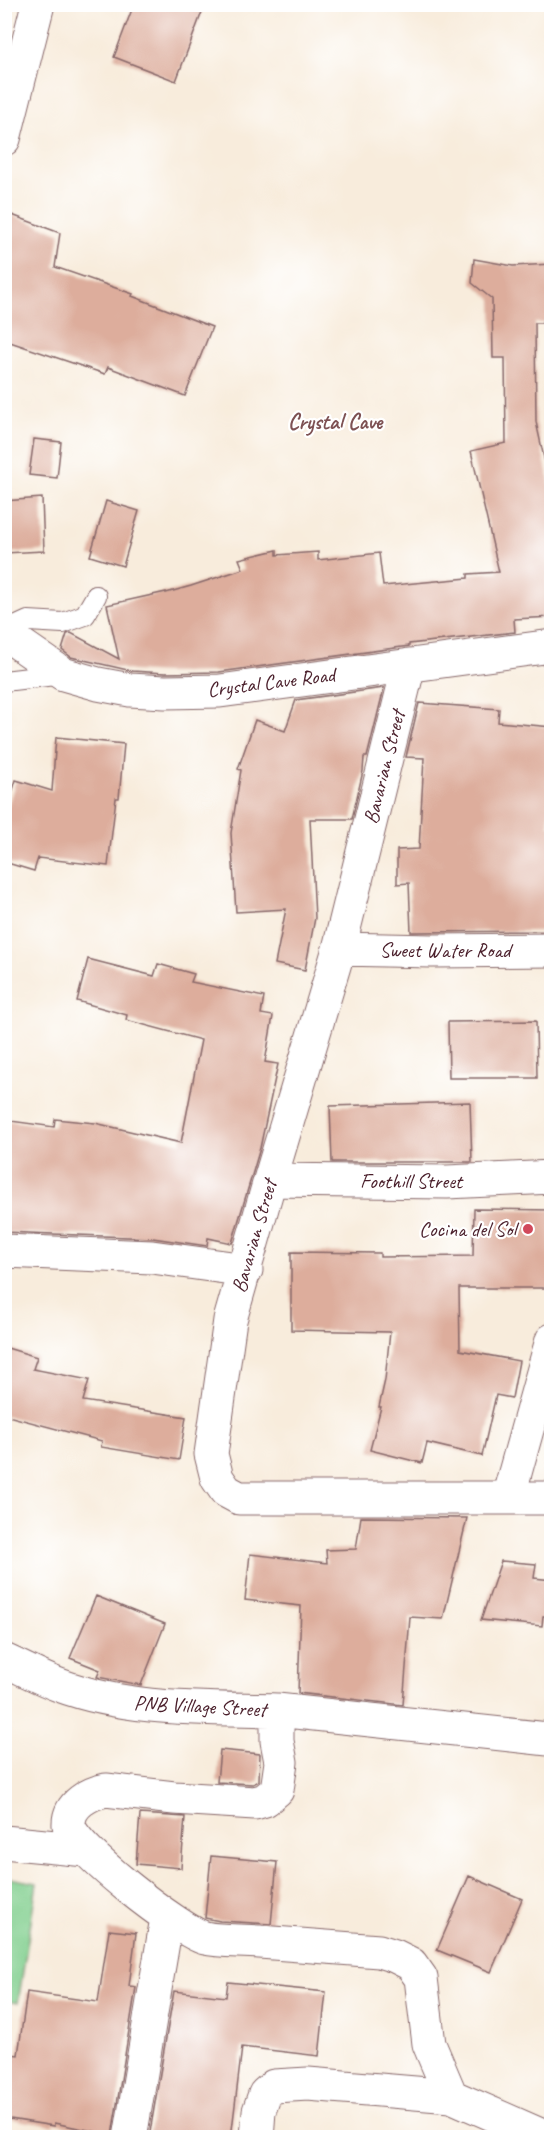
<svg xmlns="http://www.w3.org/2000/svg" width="556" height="2142" font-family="Caveat,sans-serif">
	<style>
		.green { fill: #81cf8e; stroke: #66775c; stroke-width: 1.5 }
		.building { fill: #ddad9c }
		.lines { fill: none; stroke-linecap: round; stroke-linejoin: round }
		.service-casing { stroke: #876769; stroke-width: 22 }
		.minor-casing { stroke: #876769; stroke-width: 35 }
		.service { stroke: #fff; stroke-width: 20 }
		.minor { stroke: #fff; stroke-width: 33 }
		.poi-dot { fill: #d1495b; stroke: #fff; stroke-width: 2 }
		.labels { text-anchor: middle; stroke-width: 4.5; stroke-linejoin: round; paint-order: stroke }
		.street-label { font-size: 21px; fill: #4a1f2b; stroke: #fff }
		.poi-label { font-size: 21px; fill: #4a1f2b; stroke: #fff; text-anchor: end }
		.neighbourhood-label { font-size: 22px; font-weight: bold; fill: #7d5153; stroke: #fff }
	</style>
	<rect width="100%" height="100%" fill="#fff"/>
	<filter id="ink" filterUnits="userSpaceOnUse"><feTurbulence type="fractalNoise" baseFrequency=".0167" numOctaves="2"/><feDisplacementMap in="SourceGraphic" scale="12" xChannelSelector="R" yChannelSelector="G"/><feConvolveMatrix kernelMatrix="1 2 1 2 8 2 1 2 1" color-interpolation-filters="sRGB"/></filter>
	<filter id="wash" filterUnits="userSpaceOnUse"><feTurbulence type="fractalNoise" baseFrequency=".008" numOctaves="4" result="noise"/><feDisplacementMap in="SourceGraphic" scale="24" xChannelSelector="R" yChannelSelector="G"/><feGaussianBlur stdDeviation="1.35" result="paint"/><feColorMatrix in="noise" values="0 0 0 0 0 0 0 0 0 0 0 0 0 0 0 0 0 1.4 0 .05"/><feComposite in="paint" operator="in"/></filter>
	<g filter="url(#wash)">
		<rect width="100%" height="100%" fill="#f8ecdc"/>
		<path class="green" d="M4,1877l33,6 -19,120 -13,-2z"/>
		<g id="blocks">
			<path class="building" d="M134,4h71l-29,77 -62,-24z
				M4,212l56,21 -5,34 78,27 -1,2 80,31 -27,69 -77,-29 -3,7 -101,-34z
				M474,259l39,7 39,-2v59h-17l1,99 16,72v123l-38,2 1,13 -106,12v2l-190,26 -54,1 -33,-2 -61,-14 -9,-7 5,-16 4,-1 48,26 -12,-54 59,-13v1l25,-7 52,-17 -4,-10 38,-9v5l41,-3v8l61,-7 4,33 85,-8v-4l31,-2 -28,-121 35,-8 -1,-85h-12l-1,-59 -20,-16z
				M34,439l27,3 -4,36 -28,-3z
				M42,498l2,53 -40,2v-52z
				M106,501l33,10 -16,55 -33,-10z
				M384,688l-17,69h-3l-1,14 -11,48h-42l5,99 -10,52 -30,-6 11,-55 -50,3 -5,-79 10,-63 -3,-1 17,-49 30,11 11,-31z
				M419,703l80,6 -1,13 54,5v61l-4,38h4v105l-141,1 -2,-49 -12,1v-34l22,-1 5,-91 -18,-1z
				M56,737l68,7 -5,54h-3l-8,68 -70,-8 -4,13 -30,-9v-44l12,-38 36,11z
				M88,959l66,17 4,-12 36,10 -3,8 73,15 -3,17 12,2 -8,46 13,2 -18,84 -28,95 -24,-5 -1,8 -54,-8 -149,-6v-112l50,7 1,-8 40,4 86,20 20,-103 -75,-20 1,-5 -50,-14z
				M536,1021l1,57h-88l-1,-56z
				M470,1102l2,60h-140l-2,-56z
				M474,1209l78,1v78h-93l1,62 59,11 -7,37 -16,-3 -14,61 -55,-13 -5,20 -52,-13 11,-43h-2l6,-27 5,-48 -99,-2v-78l89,1v4l93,-1z
				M4,1347l33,10 -4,12 56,11 -6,21 103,16 -7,43 -78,-13 1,-6 -98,-26z
				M361,1517l106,1 -24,101 -33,-2 -7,88 -105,-12 3,-87 -56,-6 5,-46 77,9 -1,-13 30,-1z
				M501,1561l35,3 -2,14 18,2v36h-9l-1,10 -61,-6z
				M96,1596l69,28 -24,61 -44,-8 3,-7 -30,-12z
				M220,1750l40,4 -1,27 -6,3 -36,-2z
				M140,1814l45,3 -4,51 -45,-4z
				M211,1856l66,6 -6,62 -51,-3 -15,-3z
				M469,1876l53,23 -31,73 -54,-22z
				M109,1930l27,3 -7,53 7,1 -24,148 -58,-12v3l-50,-8v-28l7,-36 7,1 9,-63 71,10z
				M228,1982l98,10 -7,64 -77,-9 -11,91h-82l25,-147 52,6z"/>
		</g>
	</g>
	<g filter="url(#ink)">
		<use href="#blocks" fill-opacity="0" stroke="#876769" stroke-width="1.5"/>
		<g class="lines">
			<defs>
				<path id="service" d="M4,632l24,-11 35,2 22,-8 11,-19
					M4,681l59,-7"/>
				<path id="minor" d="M4,139l34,-135
					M4,633l59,41 35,10 32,6 35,2 55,-1 332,-45
					M409,665l-70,284 -69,231 -40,140 -19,134 6,24 9,13 13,7h313
					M339,949l93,2 120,-1
					M270,1180l177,2 105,-5
					M4,1251l148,6 94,13
					M508,1498l44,-158
					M4,1660c18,8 36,18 55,25 70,26 145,23 218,25v31l4,21 -4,28 -12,10 -10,3 -81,-5 -68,-8c-16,3 -38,14 -37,35 2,22 112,107 136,113 17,4 37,2 55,4 40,3 79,6 119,9l16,5 16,8 10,14 8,66 22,52
					M277,1710l271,29
					M4,1842l82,8
					M130,2138l37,-220
					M257,2138l2,-27 6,-17 9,-8 34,-2 143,12 96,42"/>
			</defs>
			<use href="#service" class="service-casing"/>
			<use href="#minor" class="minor-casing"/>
			<use href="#service" class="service"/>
			<use href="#minor" class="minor"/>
		</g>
	</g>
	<circle class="poi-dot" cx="528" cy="1229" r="6"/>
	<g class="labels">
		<g class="street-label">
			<text transform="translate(271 682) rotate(-7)" y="7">Crystal Cave Road</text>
			<text transform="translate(384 767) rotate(-76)" y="7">Bavarian Street</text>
			<text x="445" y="957">Sweet Water Road</text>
			<text x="411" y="1188">Foothill Street</text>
			<text transform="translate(254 1236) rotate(-74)" y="7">Bavarian Street</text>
			<text transform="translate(200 1706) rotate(3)" y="7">PNB Village Street</text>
		</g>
		<g class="poi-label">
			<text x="516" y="1236">Cocina del Sol</text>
		</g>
		<g class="neighbourhood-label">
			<text x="335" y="429">Crystal Cave</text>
		</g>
	</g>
	<rect width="556" height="2142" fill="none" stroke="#fff" stroke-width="24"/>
</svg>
